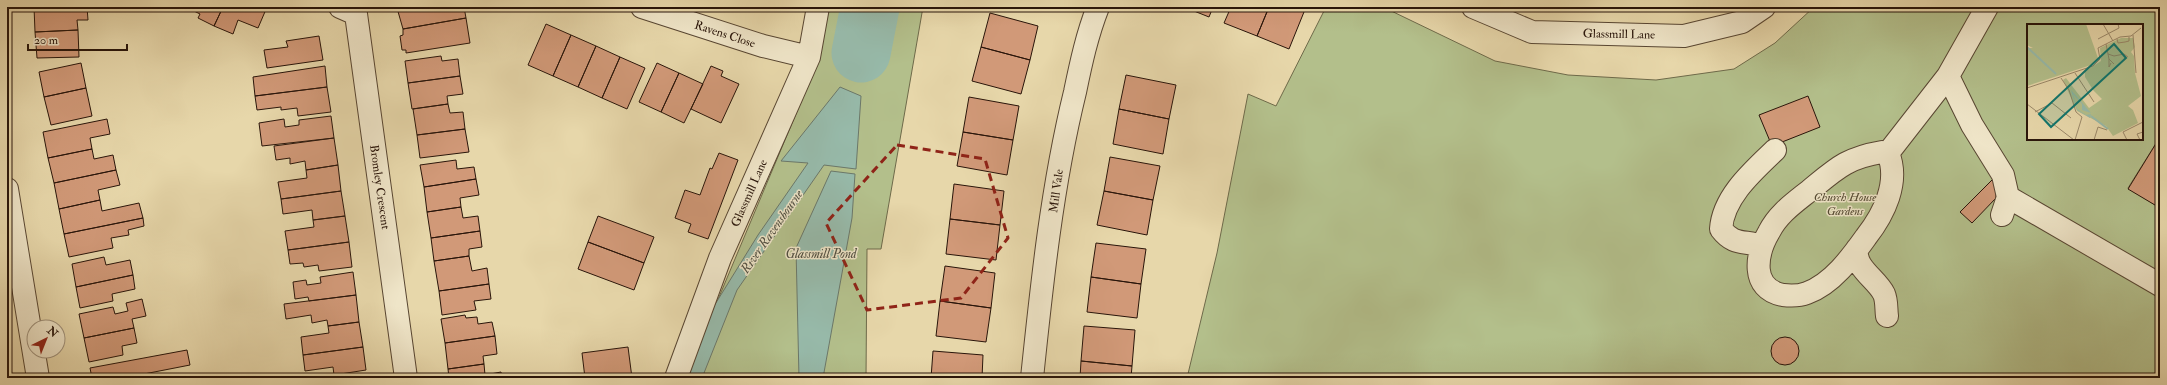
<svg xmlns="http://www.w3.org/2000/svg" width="2167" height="385" font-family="'IM FELL Double Pica',serif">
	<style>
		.green { fill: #b3bf8b; stroke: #6e6a4a; fill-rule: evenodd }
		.water { fill: #97baaa; stroke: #6b786a }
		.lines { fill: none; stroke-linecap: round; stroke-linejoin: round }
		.river { stroke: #97baaa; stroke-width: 59 }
		.building { fill: #d19978; stroke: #29150a }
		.minor-casing { stroke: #584632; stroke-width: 24 }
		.minor { stroke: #efe5c8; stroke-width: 22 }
		.marked { fill: none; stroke: #8f2418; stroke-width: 3; stroke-dasharray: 8 5; stroke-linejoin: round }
		.labels { text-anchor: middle; stroke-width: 3; stroke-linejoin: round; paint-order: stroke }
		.street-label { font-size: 12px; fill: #29150a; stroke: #efe5c8 }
		.park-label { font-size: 12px; font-style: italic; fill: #524831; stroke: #efe5c8 }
		.water-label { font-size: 13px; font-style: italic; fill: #504f42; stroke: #efe5c8 }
		.inset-river { fill: none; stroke: #97baaa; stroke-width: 2 }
		.inset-road { fill: none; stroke: #9b896a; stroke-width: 1 }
		.view { fill: #0f766e; fill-opacity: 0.15; stroke: #0f766e; stroke-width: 2 }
		.inset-edge { fill: none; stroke: #29150a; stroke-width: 2 }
	</style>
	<rect width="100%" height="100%" fill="#e7d7aa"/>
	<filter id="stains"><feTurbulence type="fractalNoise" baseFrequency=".005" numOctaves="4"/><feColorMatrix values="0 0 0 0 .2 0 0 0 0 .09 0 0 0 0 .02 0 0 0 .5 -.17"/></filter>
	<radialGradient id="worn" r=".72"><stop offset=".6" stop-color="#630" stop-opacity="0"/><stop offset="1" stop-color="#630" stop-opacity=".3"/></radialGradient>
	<path class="green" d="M829,7h94l-42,242h-14l-1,129h-181l134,-319z
		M1326,7h57l112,54 73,14 88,5 78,-11 41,-26 39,-36h346v130l-32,51 32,20v170h-973l30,-125 31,-159 28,12zM2028,25h114v114h-114z"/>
	<path class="water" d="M840,87l21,9 -5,73 -32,-4 -87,125 -35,88h-17l29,-72 44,-71 50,-72 -27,-2z
		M831,171l24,3 -3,44 -29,160h-24l-3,-130z"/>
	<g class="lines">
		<path class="river" d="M861,53l9,-46"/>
	</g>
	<path class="building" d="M34,7h53l1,13h-11l1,10 -43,2z
		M193,7h30l-9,19 -16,-8 2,-4 -8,-4z
		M223,7h44l-9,21 -20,-8 -5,14 -19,-8z
		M404,7h60l2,11 -63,11 -6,-21z
		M1184,7h29l-4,10z
		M1231,7h38l-12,29 -33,-13z
		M1269,7h37l-17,42 -32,-13z
		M990,13l48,13 -8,34 -49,-13z
		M466,18l4,25 -64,10v-3h-4l-2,-14 3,-1v-6z
		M546,24l25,11 -18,41 -25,-11z
		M78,30l1,27 -42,1 -2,-26z
		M571,35l25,11 -18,41 -25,-11z
		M319,36l4,24 -56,8 -3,-18 24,-3 -2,-6z
		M596,46l24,11 -18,41 -24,-11z
		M981,47l49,13 -9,34 -49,-13z
		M441,56l1,5 16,-2 2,17 -52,7 -3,-22z
		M620,57l25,11 -18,41 -25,-11z
		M81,63l5,25 -42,9 -5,-25z
		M657,63l22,10 -18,39 -22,-10z
		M325,66l2,21 -72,9 -2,-19z
		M711,66l12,5 -2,5 18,8 -18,39 -30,-14z
		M679,73l24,11 -19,39 -23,-11z
		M1126,75l50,10 -7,34 -50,-10z
		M460,76l3,18 -16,2 1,8 -36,5 -4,-26z
		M327,87l4,25 -33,4 -1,-8 -16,2v-3l-24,3 -2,-14z
		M86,88l6,28 -41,9 -7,-28z
		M1808,96l12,31 -48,19 -13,-31z
		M969,97l50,9 -6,34 -50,-8z
		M448,104l2,9 13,-1 2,17 -48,6 -4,-26z
		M1119,109l50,10 -6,35 -50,-10z
		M331,116l3,22 -72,8 -3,-23 25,-4 1,8 14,-2v-5z
		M107,119l3,15 -20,4 2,11 -44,9 -5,-26z
		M465,129l4,23 -49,6 -3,-23z
		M963,132l50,8 -6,35 -50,-9z
		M2160,137v71l-32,-19z
		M334,138l4,27 -32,5 -1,-9 -15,3v-6l-14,2 -2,-14z
		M92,149l2,10 19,-4 3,15 -62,13 -6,-25z
		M719,153l19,7 -30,79 -20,-7 3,-8 -16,-6 10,-28 15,5 10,-27 2,1z
		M1110,157l50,9 -7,34 -49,-9z
		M456,160l1,9 17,-2 2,12 -52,8 -4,-22z
		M338,165l3,26 -60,8 -3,-17 29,-4 -1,-8z
		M116,170l4,15 -22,5 2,10 -41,9 -5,-26z
		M1997,175l-1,23 -24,25 -12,-11z
		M476,179l3,16 -19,3 1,9 -34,5 -3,-25z
		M954,184l50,7 -4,34 -50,-6z
		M341,191l4,25 -32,4 -1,-10 -29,4 -2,-15z
		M1104,191l49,9 -6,35 -50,-10z
		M100,200l2,11 37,-8 4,15 -79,16 -5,-25z
		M461,207l2,11 15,-2 2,15 -49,7 -4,-26z
		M345,216l4,26 -61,8 -3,-19 29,-4 -1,-7z
		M598,216l56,21 -10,26 -56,-21z
		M143,218l1,8 -16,4 1,5 -18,3 2,10 -44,9 -5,-23z
		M950,219l50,6 -4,35 -50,-6z
		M480,231l2,16 -13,2v7l-35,5 -3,-23z
		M349,242l3,25 -33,4 -1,-6 -14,2 -1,-4 -13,1 -2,-14z
		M588,242l56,21 -10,27 -56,-21z
		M1096,243l50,6 -5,35 -50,-7z
		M469,256l3,15 15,-3 2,16 -50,7 -5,-30z
		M104,257l2,8 24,-5 3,15 -57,12 -4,-23z
		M945,266l50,7 -4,35 -51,-7z
		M353,272l3,23 -47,6 -1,-4 -13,2 -2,-17 13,-2 1,5 14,-2 -1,-6z
		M133,275l2,14 -23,5 1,7 -33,7 -4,-21z
		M1091,277l50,7 -4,34 -50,-6z
		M489,284l2,15 -17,2 2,9 -34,5 -3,-24z
		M356,295l3,27 -31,4 -1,-6 -15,3 -1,-8 -25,4 -2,-15z
		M142,299l4,17 -14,3 2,9 -50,10 -5,-24 34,-7 2,7 13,-3 -2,-8z
		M940,301l51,7 -5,34 -50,-6z
		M465,315l1,3 11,-1 1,7 14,-2 3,14 -50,7 -4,-24z
		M359,322l4,25 -60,8 -2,-18 28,-4 -1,-7z
		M1084,326l51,4 -3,36 -51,-5z
		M134,328l3,15 -15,3 1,9 -34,7 -5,-24z
		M495,336l2,18 -14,2 1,8 -36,5 -3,-26z
		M1771 351a14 14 0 1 1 28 0a14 14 0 1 1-28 0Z
		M363,347l3,23 -32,5 -1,-8 -28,4 -2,-16z
		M628,347l4,31h-47l-3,-25z
		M187,350l3,15 -46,9 1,4h-53l-2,-10z
		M933,351l50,4 -1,23h-51z
		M1081,361l51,5 -1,12h-51z
		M484,364l1,11 16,-3 1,6h-53l-1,-9z"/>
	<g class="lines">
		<defs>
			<path id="minor" d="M340,7l16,7 50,364
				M642,7l121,39 46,11
				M1473,7l59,25 152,4 58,-14 22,-15
				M1948,76l24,49 31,50 5,22 152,88
				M1882,152l6,1c12,29 -4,61 -22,84 -15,21 -34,47 -59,56 -8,3 -16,3 -24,2 -33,-6 -27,-41 -14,-63 9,-18 25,-29 40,-41 27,-22 37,-33 73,-39z
				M1888,153l60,-77 39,-69
				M7,189l31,189
				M2002,215l6,-18
				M1762,246c-18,-6 -28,0 -41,-17 2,-32 32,-58 54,-79
				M1857,249c-3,19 20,30 27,45 3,7 2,15 3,22
				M676,378l44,-120 89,-201 9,-50
				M1032,378c10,-96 20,-192 43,-286 6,-29 12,-57 23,-85"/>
		</defs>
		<use href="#minor" class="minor-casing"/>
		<use href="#minor" class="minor"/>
	</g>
	<path class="marked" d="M897,145l88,14 23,79 -47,60 -94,12 -41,-87z"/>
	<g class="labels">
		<g class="street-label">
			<text transform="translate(725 34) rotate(18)" y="4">Ravens Close</text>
			<text transform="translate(1619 34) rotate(1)" y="4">Glassmill Lane</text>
			<text transform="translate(380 187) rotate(82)" y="4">Bromley Crescent</text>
			<text transform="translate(1056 191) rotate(-82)" y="4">Mill Vale</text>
			<text transform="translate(749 193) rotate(-66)" y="4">Glassmill Lane</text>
		</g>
		<g class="park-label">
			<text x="1845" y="201">Church House<tspan x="1845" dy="14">Gardens</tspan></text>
		</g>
		<g class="water-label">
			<text transform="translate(771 231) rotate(-55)" y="5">River Ravensbourne</text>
			<text x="821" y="258">Glassmill Pond</text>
		</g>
	</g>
	<g transform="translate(2027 24)">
		<rect width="116" height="116" fill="#e7d7aa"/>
		<path d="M0,0h59l12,34 -7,7 -64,21v-38h6l-6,-3zM94,14h12l2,9 -4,5 3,4 1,17 6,23 -13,10 5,4 5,13 -25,13 -7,-10 -29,-15 -14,-31 3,-2 23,30 13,-9 -9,-9 -8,-13v-6l16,-10 -1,-13z" fill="#b3bf8b"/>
		<path d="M44,66l20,23 -9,-3v-6l-9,-10 4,15 9,6 5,-1 -1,4 -13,-8z" fill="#97baaa"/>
		<path class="inset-river" d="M0,23l29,27M64,92l17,13"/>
		<path class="inset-road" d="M76,0l10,17M106,11l3,38M71,15l21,-11 -1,-4M90,15l1,4 7,-1 4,-1v-4M79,20l3,15 5,5M81,30l6,2 10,-2 4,3M82,35v8l2,-4M48,49l19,29M34,54l8,12 7,22 6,5 -7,23M0,64l66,-22 7,-7 -2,-11 22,-11 11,-1 10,-8M0,80l47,36M8,88l17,-9 19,15M67,116l4,-13 9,3M100,116l-4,-8 20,-10M113,116l-3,-6 6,-2"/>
		<path class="view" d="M87,20l12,14 -75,69 -12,-13z"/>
		<rect width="116" height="116" class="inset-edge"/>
	</g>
	<rect width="2167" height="385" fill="none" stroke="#e7d7aa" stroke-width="24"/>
	<rect x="8" y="8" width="2151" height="369" fill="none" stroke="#29150a" stroke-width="2"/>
	<rect x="12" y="12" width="2143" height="361" fill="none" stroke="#29150a"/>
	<g transform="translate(46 339) rotate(43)"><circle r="19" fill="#efe5c8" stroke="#a0927c"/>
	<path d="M0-3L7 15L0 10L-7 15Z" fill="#8f2418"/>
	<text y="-6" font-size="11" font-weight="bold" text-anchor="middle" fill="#29150a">N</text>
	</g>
	<path d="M28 44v6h99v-6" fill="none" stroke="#29150a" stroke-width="2"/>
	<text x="34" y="44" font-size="12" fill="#29150a" stroke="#efe5c8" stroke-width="3" paint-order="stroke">20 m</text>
	<rect width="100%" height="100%" filter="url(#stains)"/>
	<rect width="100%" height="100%" fill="url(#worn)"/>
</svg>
